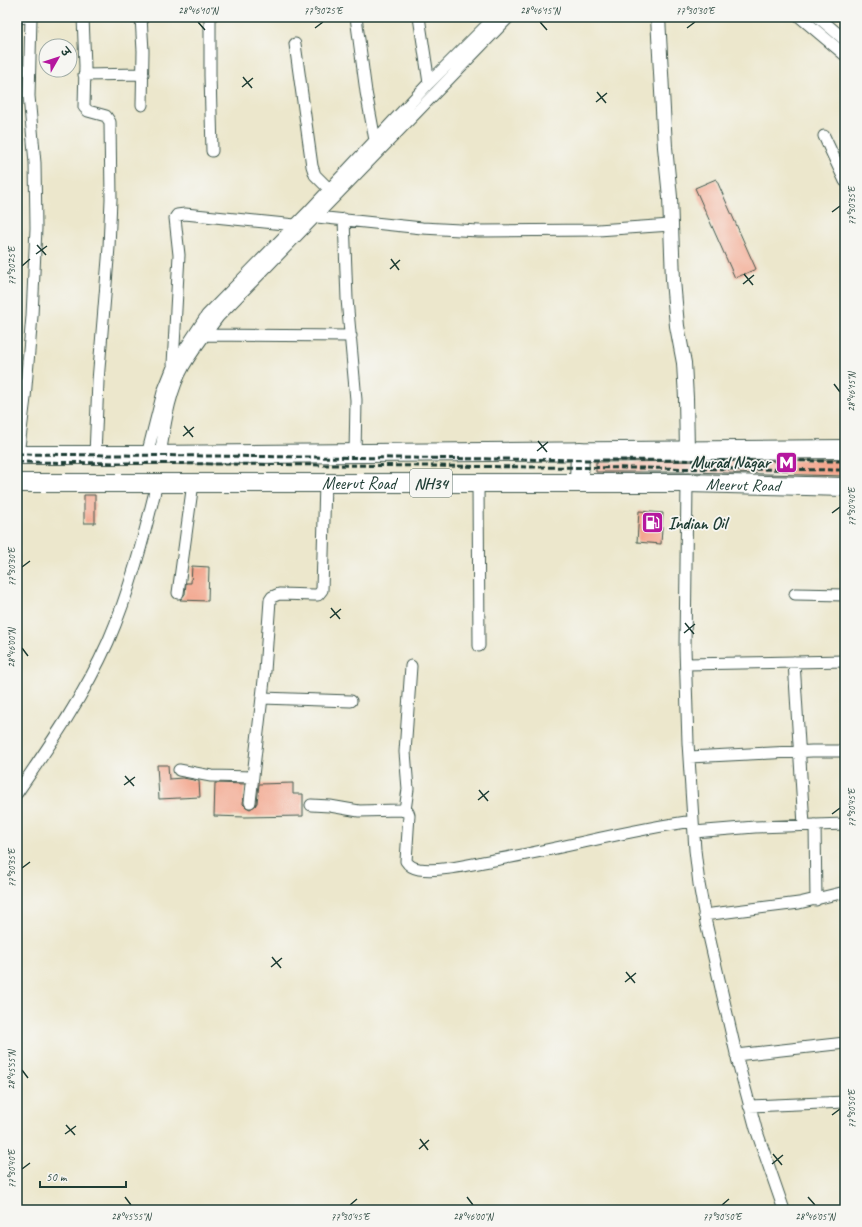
<svg xmlns="http://www.w3.org/2000/svg" width="862" height="1227" font-family="Caveat,'Playpen Sans Deva',sans-serif">
	<style>
		.building { fill: #f3a78f }
		.lines { fill: none; stroke-linecap: round; stroke-linejoin: round }
		.minor-casing { stroke: #3e564b; stroke-width: 13 }
		.tertiary-casing { stroke: #3e564b; stroke-width: 16 }
		.trunk-casing { stroke: #3e564b; stroke-width: 20 }
		.minor { stroke: #fff; stroke-width: 11 }
		.tertiary { stroke: #fff; stroke-width: 14 }
		.trunk { stroke: #fff; stroke-width: 18 }
		.rail { stroke: #1f3d34; stroke-width: 3; stroke-dasharray: 6 3; stroke-linecap: butt }
		.ticks { fill: none; stroke: #1f3d34; stroke-width: 1.5 }
		.labels { text-anchor: middle; stroke-width: 3.5; stroke-linejoin: round; paint-order: stroke }
		.shield { fill: #f6f6f2; stroke: #60746d; stroke-width: 1 }
		.shield-label { font-size: 16px; font-weight: bold; fill: #1f3d34 }
		.poi-label { font-size: 17px; font-weight: bold; fill: #1f3d34; stroke: #f6f6f2; text-anchor: end }
		.street-label { font-size: 17px; fill: #1f3d34; stroke: #f6f6f2 }
		.neatline { fill: none; stroke: #1f3d34; stroke-width: 1.5 }
		.ticks-label { font-size: 10px; text-anchor: middle; fill: #1f3d34 }
	</style>
	<rect width="100%" height="100%" fill="#f6f6f2"/>
	<filter id="ink" filterUnits="userSpaceOnUse"><feTurbulence type="fractalNoise" baseFrequency=".025" numOctaves="2"/><feDisplacementMap in="SourceGraphic" scale="8" xChannelSelector="R" yChannelSelector="G"/><feConvolveMatrix kernelMatrix="1 2 1 2 8 2 1 2 1" color-interpolation-filters="sRGB"/></filter>
	<filter id="wash" filterUnits="userSpaceOnUse"><feTurbulence type="fractalNoise" baseFrequency=".012" numOctaves="4" result="noise"/><feDisplacementMap in="SourceGraphic" scale="16" xChannelSelector="R" yChannelSelector="G"/><feGaussianBlur stdDeviation="0.9" result="paint"/><feColorMatrix in="noise" values="0 0 0 0 0 0 0 0 0 0 0 0 0 0 0 0 0 1.4 0 .05"/><feComposite in="paint" operator="in"/></filter>
	<g filter="url(#wash)">
		<rect width="100%" height="100%" fill="#ece7cc"/>
		<g id="blocks">
			<path class="building" d="M716,179l40,90 -21,9 -40,-90z
				M845,460v16l-158,-4h-91v-10z
				M84,495h11v28h-11z
				M639,511l24,2 -2,31 -24,-2z
				M192,566l17,1 -1,34 -28,-1 5,-6 1,-11h5z
				M157,765h11l1,14 14,-1 16,3 1,16 -41,2z
				M215,783l30,1 -2,20 3,3 4,2 5,-3 2,-3 2,-19 34,-1v11h10v22l-58,1 -31,-1z"/>
		</g>
	</g>
	<g filter="url(#ink)">
		<use href="#blocks" fill-opacity="0" stroke="#3e564b" stroke-width="1"/>
		<g class="lines">
			<defs>
				<path id="minor" d="M83,17l2,49 -1,41 4,4 18,5 4,6 1,77 -2,48 -11,134 -3,74
					M141,17l2,34 -1,54
					M210,17v58l2,76
					M356,17l10,75 9,48
					M419,17l10,66
					M800,17l45,38
					M818,17l27,23
					M17,18l10,-1
					M295,44l17,122 3,9 14,14
					M84,75l59,-1
					M824,136l21,45
					M317,217l105,11 57,3 119,-1 73,-5
					M344,219l3,80 9,101 -1,54
					M204,335l147,1
					M173,364l6,-109 -4,-37 2,-3 8,-1 110,11
					M18,455l7,-57 7,-82 4,-88 -1,-65 -6,-67 2,-79
					M147,455l16,-63 10,-25 34,-52 102,-104 120,-128 66,-66
					M160,455c5,-30 9,-63 24,-89 10,-17 22,-33 34,-49l291,-300
					M478,483l1,163
					M687,483l-2,165 3,95 7,107 4,34 7,39 32,139 18,67 28,81
					M178,593l15,-110
					M795,594l50,1
					M794,662l10,163
					M686,664l159,-3
					M262,698l89,3
					M689,757l123,-6h33
					M179,770l32,6 42,1
					M17,793c33,-48 67,-97 91,-151 22,-51 36,-105 49,-159
					M250,802l15,-131 5,-71 2,-3 7,-3 35,1h4l4,-5 3,-107
					M311,805l19,1 29,5 41,-1 8,2 1,3 -3,46c3,5 7,7 13,8 23,3 52,-5 75,-9 67,-11 132,-30 199,-39
					M405,810l3,-21 -3,-37 6,-86
					M815,825l1,75
					M694,832l61,-5 90,-3
					M704,915l95,-12 46,-11
					M736,1055l109,-12
					M749,1106l96,-4"/>
				<path id="tertiary" d="M658,17l7,130 5,50 3,83 4,46 7,37 2,35 1,52"/>
				<g id="trunk">
					<path d="M17,455h130l698,-6"/>
					<path id="s1" d="M17,483h670l158,4"/>
					<path d="M579,483l1,-32"/>
				</g>
			</defs>
			<use href="#minor" class="minor-casing"/>
			<use href="#tertiary" class="tertiary-casing"/>
			<use href="#trunk" class="trunk-casing"/>
			<use href="#minor" class="minor"/>
			<use href="#tertiary" class="tertiary"/>
			<use href="#trunk" class="trunk"/>
			<path class="rail" d="M17,454l578,6 250,1
				M17,462l828,8"/>
		</g>
	</g>
	<path class="ticks" d="M198,22l7,8M540,22l7,8M315,28l8,-6M687,28l8,-6M243,77l9,11M242,87l11,-9M597,92l9,11M596,102l11,-9M832,212l8,-6M37,245l9,10M36,254l11,-8M391,259l8,11M22,266l8,-7M390,269l10,-9M744,274l9,11M743,284l11,-9M834,384l6,8M184,426l9,11M183,436l11,-9M538,441l9,11M537,451l11,-9M832,513l8,-6M22,567l8,-6M331,608l9,11M330,618l11,-9M685,623l9,11M684,633l11,-9M22,648l6,8M125,776l9,10M124,785l11,-8M479,790l9,11M478,800l11,-9M832,814l8,-6M22,868l8,-6M272,957l9,11M271,967l11,-9M626,972l9,11M625,982l11,-9M22,1070l6,8M832,1115l8,-6M66,1125l9,10M65,1134l11,-8M420,1139l8,11M419,1149l10,-9M773,1154l9,11M772,1164l11,-9M22,1169l8,-6M125,1197l6,8M467,1197l6,8M808,1197l7,8M350,1205l7,-6M722,1205l7,-6"/>
	<defs>
		<symbol id="metro-square" viewBox="-11 -11 22 22"><rect x="-9" y="-9" width="18" height="18" rx="4" fill="#b5179e" stroke="#f6f6f2"/><path d="M-5.5 5V-5H-3L0 0L3-5H5.5V5H3V-.5L0 4L-3-.5V5Z" fill="#fff"/></symbol>
		<symbol id="fuel-square" viewBox="-11 -11 22 22"><rect x="-9" y="-9" width="18" height="18" rx="4" fill="#b5179e" stroke="#f6f6f2"/><path d="M-5.5-6h7V0h2V4h1.3V-2.5L3-4.5l.8-.8L6-3V5H2.5V1h-1V6h-7ZM-4.2-4.7v3.2H.2V-4.7Z" fill="#fff"/></symbol>
	</defs>
	<g fill-rule="evenodd">
		<use href="#metro-square" x="774" y="450" width="25" height="25"/>
		<use href="#fuel-square" x="640" y="510" width="25" height="25"/>
	</g>
	<g class="labels">
		<rect class="shield" x="410" y="469" width="42" height="28" rx="3"/>
		<g class="shield-label">
			<text x="431" y="489">NH34</text>
		</g>
		<g class="poi-label">
			<text x="770" y="468">Murad Nagar</text>
			<text x="668" y="529" text-anchor="start">Indian Oil</text>
		</g>
		<g class="street-label">
			<text dy="6" stroke="none"><textPath href="#s1" startOffset="342">Meerut Road</textPath></text>
			<text dy="6" stroke="none"><textPath href="#s1" startOffset="726">Meerut Road</textPath></text>
		</g>
	</g>
	<rect width="862" height="1227" fill="none" stroke="#f6f6f2" stroke-width="44"/>
	<g transform="translate(58 58) rotate(51)"><circle r="19" fill="#f6f6f2" stroke="#a0aca6"/>
	<path d="M0-3L7 15L0 10L-7 15Z" fill="#b5179e"/>
	<text y="-6" font-size="11" font-weight="bold" text-anchor="middle" fill="#1f3d34">उ</text>
	</g>
	<path d="M40 1181v6h86v-6" fill="none" stroke="#1f3d34" stroke-width="2"/>
	<text x="46" y="1181" font-size="12" fill="#1f3d34" stroke="#f6f6f2" stroke-width="3" paint-order="stroke">50 m</text>
	<rect x="22" y="22" width="818" height="1183" class="neatline"/>
	<g class="ticks-label">
		<text x="198" y="14">28°46'10"N</text>
		<text x="323" y="14">77°30'25"E</text>
		<text x="540" y="14">28°46'15"N</text>
		<text x="695" y="14">77°30'30"E</text>
		<text transform="translate(851 206) rotate(-90)" y="4">77°30'35"E</text>
		<text transform="translate(11 266) rotate(-90)" y="4">77°30'25"E</text>
		<text transform="translate(851 392) rotate(-90)" y="4">28°46'15"N</text>
		<text transform="translate(851 507) rotate(-90)" y="4">77°30'40"E</text>
		<text transform="translate(11 567) rotate(-90)" y="4">77°30'30"E</text>
		<text transform="translate(11 648) rotate(-90)" y="4">28°46'00"N</text>
		<text transform="translate(851 808) rotate(-90)" y="4">77°30'45"E</text>
		<text transform="translate(11 868) rotate(-90)" y="4">77°30'35"E</text>
		<text transform="translate(11 1070) rotate(-90)" y="4">28°45'55"N</text>
		<text transform="translate(851 1109) rotate(-90)" y="4">77°30'50"E</text>
		<text transform="translate(11 1169) rotate(-90)" y="4">77°30'40"E</text>
		<text x="131" y="1220">28°45'55"N</text>
		<text x="350" y="1220">77°30'45"E</text>
		<text x="473" y="1220">28°46'00"N</text>
		<text x="722" y="1220">77°30'50"E</text>
		<text x="815" y="1220">28°46'05"N</text>
	</g>
</svg>
